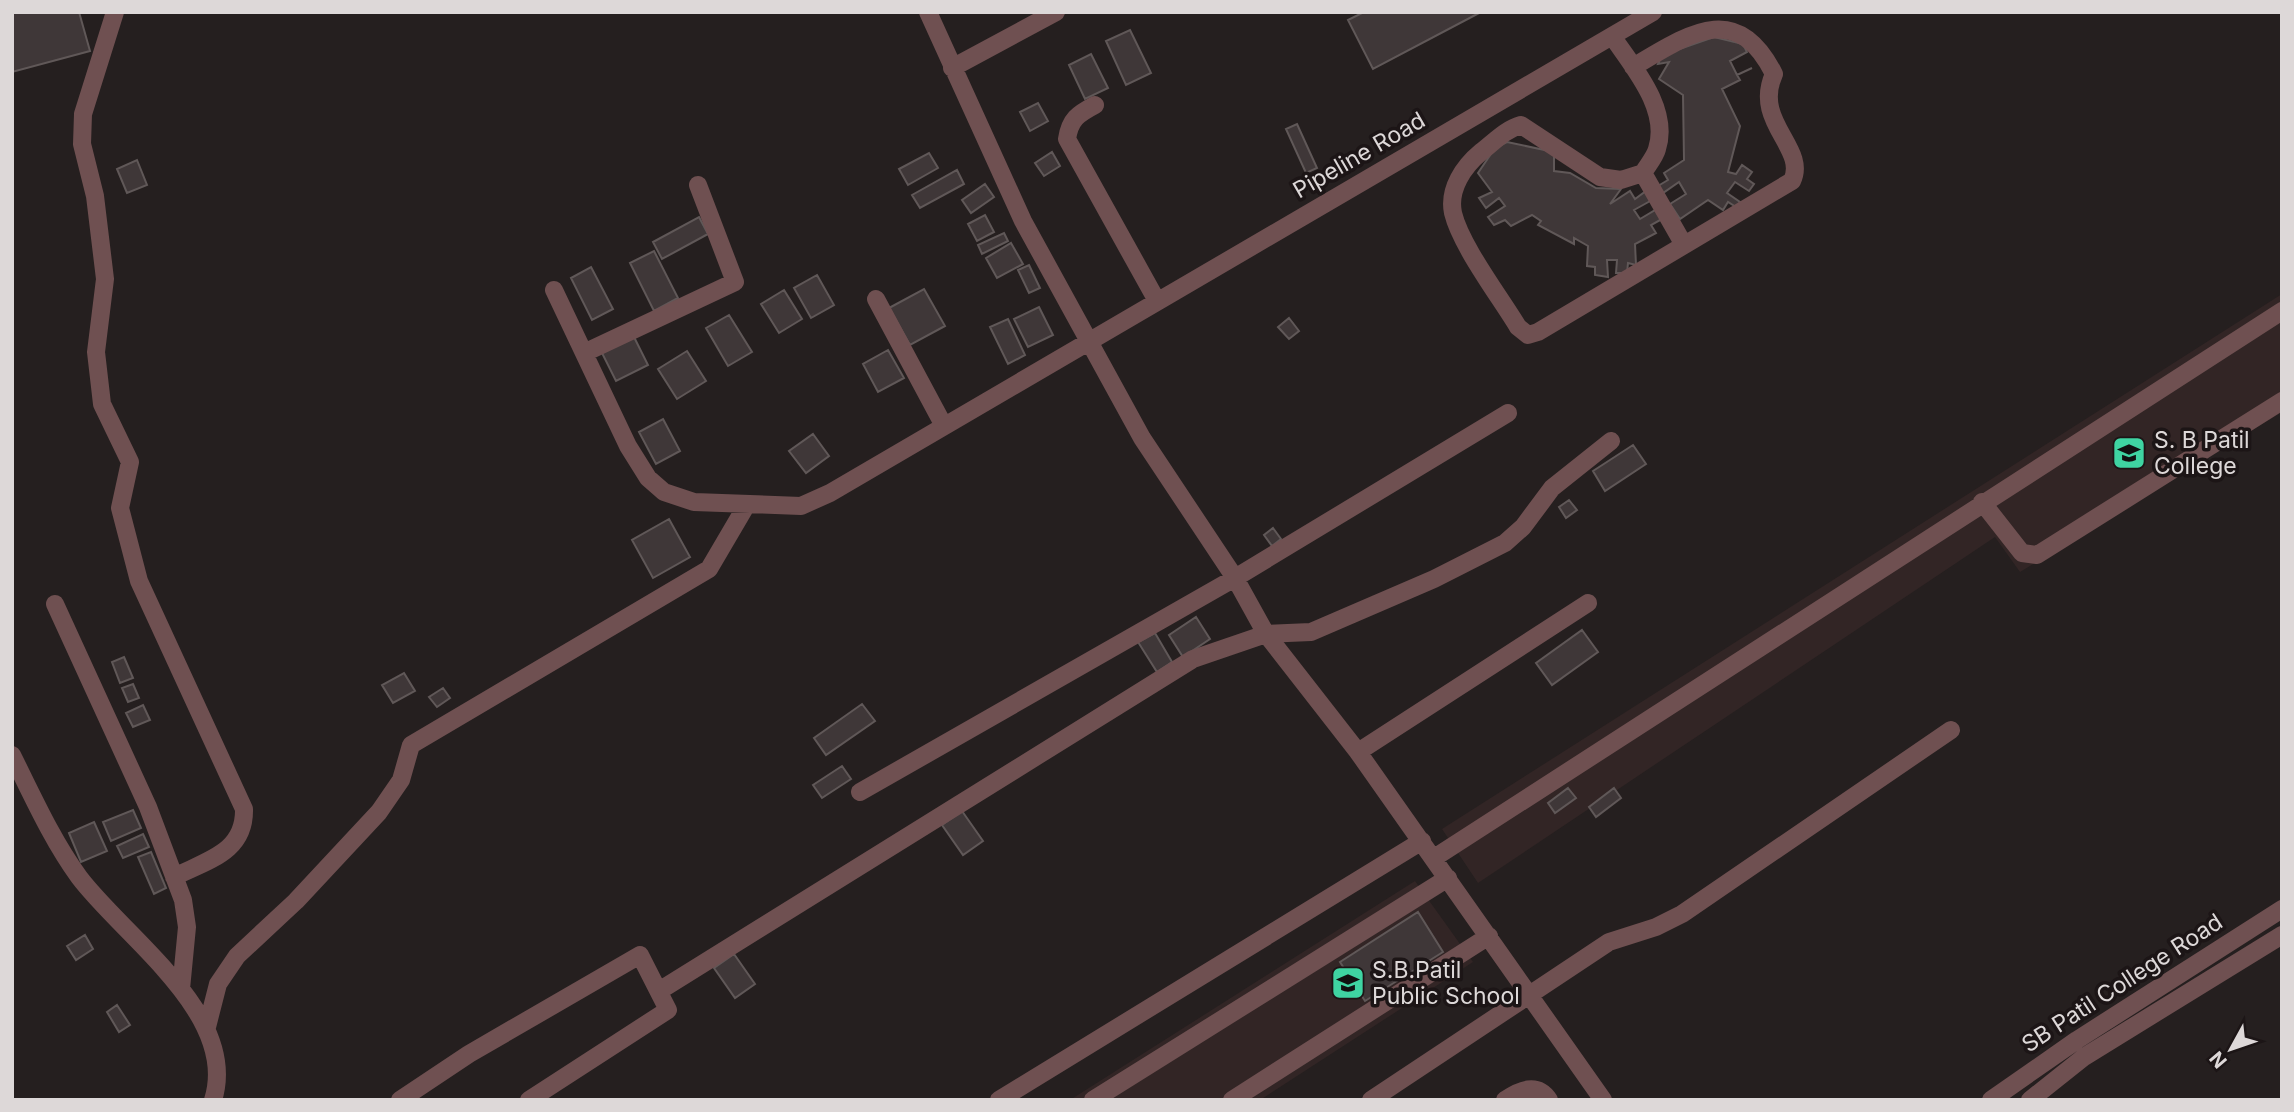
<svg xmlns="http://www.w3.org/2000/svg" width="2294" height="1112" font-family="Inter,sans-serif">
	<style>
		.built { fill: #322525 }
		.building { fill: #3f3738; stroke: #605858; stroke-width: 2 }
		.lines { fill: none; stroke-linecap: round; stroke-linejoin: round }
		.minor { stroke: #6f5051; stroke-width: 18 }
		.labels { text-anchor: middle; stroke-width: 7; stroke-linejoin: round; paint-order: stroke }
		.street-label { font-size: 23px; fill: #ddd8d8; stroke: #1c1516 }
		.poi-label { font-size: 23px; fill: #ddd8d8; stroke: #1c1516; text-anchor: start }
	</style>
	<rect width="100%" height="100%" fill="#251f1f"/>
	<path class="built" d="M2282,294v118l-262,160 -25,-35 -517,346 -36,-54z
		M1415,881l58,81 -213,138h-190z"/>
	<path class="building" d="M12,12h67l11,39 -78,21z
		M1364,12h117l-108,57 -25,-49z
		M1130,30l21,43 -25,12 -20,-44z
		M1714,37l29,7 4,8 -17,9 7,14 15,-7 -15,7 3,5 -18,9 18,37 -12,46 8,2 6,-9 10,7 -5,7 7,5 -5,7 -14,-9 -8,11 13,9 -4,5 -8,-5 -5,8 -15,-10 -28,19 -10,-15 16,-10 -7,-12 -16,11 -5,-7 10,-6 -4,-7 20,-13 -1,-65 -24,-16 10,-17 -11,2 4,-9z
		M1091,54l17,34 -23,11 -16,-34z
		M1038,103l10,18 -18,10 -10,-19z
		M1297,124l20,44 -11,5 -20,-44z
		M1507,142l47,10v19l16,2 26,15 25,1 -11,15 20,-13 5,8 11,-8 6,9 -18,10 6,9 17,-10 5,10 -11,6 5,8 -21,11 1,21 -8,-2 -1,10h-11l1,-13h-10l1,17 -13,-2v-8l-8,-1 1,-20 -14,-8v6l-36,-19 3,-4 -9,-6 -21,11 -6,-6 -11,5 -6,-8 17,-11 -6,-8 -13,10 -7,-10 13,-6 -14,-19 17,-25z
		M1052,152l8,14 -16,10 -9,-13z
		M929,153l9,15 -30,17 -9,-16z
		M137,160l10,25 -20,8 -10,-24z
		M957,170l7,14 -44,24 -8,-13z
		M985,184l9,13 -23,16 -9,-13z
		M985,215l9,17 -17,9 -9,-17z
		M699,217l9,17 -46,25 -9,-17z
		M1004,233l4,8 -26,13 -4,-9z
		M1011,243l12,21 -26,14 -11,-20z
		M654,251l24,47 -24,13 -24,-48z
		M1029,265l11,23 -11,5 -11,-23z
		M591,267l22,42 -21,11 -21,-42z
		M817,275l17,30 -23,13 -17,-30z
		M924,289l21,37 -35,19 -21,-37z
		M784,290l18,29 -23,14 -18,-29z
		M1039,307l14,28 -25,12 -14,-28z
		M729,315l23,37 -24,14 -22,-38z
		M1289,318l10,13 -10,8 -11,-12z
		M1008,319l17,36 -17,9 -18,-37z
		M634,337l14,28 -32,16 -14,-28z
		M888,350l16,28 -26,14 -15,-28z
		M687,351l19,30 -29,18 -19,-30z
		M663,419l17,32 -24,13 -17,-32z
		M813,434l16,22 -23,17 -17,-22z
		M1633,445l13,19 -41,27 -12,-20z
		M1569,500l8,10 -11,8 -7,-11z
		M669,519l21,38 -37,21 -21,-38z
		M1273,528l8,11 -9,7 -8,-11z
		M1196,617l14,22 -27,18 -14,-22z
		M1582,630l16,22 -46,33 -16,-22z
		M1155,633l17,29 -15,10 -19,-30z
		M124,657l9,21 -13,5 -8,-21z
		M404,673l11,18 -22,12 -11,-18z
		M133,684l6,14 -11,4 -6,-14z
		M443,688l7,10 -13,9 -8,-10z
		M862,704l13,17 -49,34 -12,-17z
		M143,705l7,15 -17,7 -7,-14z
		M842,766l9,13 -29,19 -9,-13z
		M1568,788l8,10 -21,15 -7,-10z
		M1614,788l7,10 -25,19 -7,-10z
		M133,810l8,18 -30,13 -8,-19z
		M962,811l21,30 -20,14 -21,-30z
		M94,822l13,29 -26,11 -12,-29z
		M143,834l6,13 -26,11 -6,-12z
		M151,852l15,36 -12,6 -16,-37z
		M1418,912l25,40 -78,49 -25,-39z
		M85,935l8,14 -17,11 -9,-14z
		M734,954l21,30 -20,14 -21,-30z
		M117,1005l13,20 -11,7 -12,-20z"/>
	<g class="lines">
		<path class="minor" d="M115,12l-32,102 -1,30 13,52 10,83 -9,73 6,52 28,58 -10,46 19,73 105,228c1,43 -36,51 -70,68
			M928,12l95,209 119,217 93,140 31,56 92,118 245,348
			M1612,36c21,31 58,73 45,113 -2,8 -10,17 -14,24l-22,7 -21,-3 -79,-52c-15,4 -27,17 -40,27 -17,14 -33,37 -28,61 8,33 47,84 65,114l10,8 10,-3 254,-151c16,-33 -40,-59 -18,-107 -37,-74 -84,-41 -141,-7
			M952,68l104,-56
			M1095,105c-17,9 -25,14 -28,34l90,162
			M1643,173l41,72
			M554,290l74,156 20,32 16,14 30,10 107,4 29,-13 823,-481
			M876,299l68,127
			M584,353l151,-71 -37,-97
			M1982,502l40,51 15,2 245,-154
			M55,604l93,203 35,93 4,27 -6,62
			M1358,752l230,-149
			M12,755c20,40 40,85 67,122 45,60 161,138 134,223
			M860,792l375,-214 273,-165
			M1434,858l848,-547
			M659,991l534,-332 73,-25 45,-2 123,-53 71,-36 18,-16 29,-39 59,-47
			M207,1027l11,-43 19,-28 59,-55 83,-89 22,-32 10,-35 298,-176 37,-63
			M400,1100l69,-46 171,-99 28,55 -139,90
			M999,1100l423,-259
			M1093,1100l355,-222
			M1232,1100l257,-164
			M1371,1100l238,-158 47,-15 26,-13 269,-184
			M1505,1100c15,-10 32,-18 44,0
			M1991,1100l86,-60 205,-131
			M2030,1100l54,-43 198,-122"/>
	</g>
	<defs>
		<symbol id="university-square" viewBox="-11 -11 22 22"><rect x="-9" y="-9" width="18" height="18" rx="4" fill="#3fd4a2" stroke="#1c1516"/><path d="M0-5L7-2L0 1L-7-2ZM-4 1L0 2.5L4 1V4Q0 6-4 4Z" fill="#111"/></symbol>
		<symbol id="school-square" viewBox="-11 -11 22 22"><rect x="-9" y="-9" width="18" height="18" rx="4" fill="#3fd4a2" stroke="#1c1516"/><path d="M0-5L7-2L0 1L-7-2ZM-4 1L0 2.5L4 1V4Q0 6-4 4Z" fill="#111"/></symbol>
	</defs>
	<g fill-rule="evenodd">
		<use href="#university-square" x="2110" y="434" width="38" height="38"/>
		<use href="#school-square" x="1329" y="964" width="38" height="38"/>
	</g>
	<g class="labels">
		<g class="street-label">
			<text transform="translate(1359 155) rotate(-30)" y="8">Pipeline Road</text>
			<text transform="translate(2122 983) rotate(-33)" y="8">SB Patil College Road</text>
		</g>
		<g class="poi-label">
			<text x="2154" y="448">S. B Patil<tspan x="2154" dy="26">College</tspan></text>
			<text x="1372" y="978">S.B.Patil<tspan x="1372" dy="26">Public School</tspan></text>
		</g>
	</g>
	<rect width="2294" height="1112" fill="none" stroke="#ddd8d8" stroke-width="28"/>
	<g transform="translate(2231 1049) rotate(230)" stroke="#1c1516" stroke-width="5" paint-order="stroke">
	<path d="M0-5L12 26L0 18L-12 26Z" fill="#ddd8d8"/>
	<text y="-10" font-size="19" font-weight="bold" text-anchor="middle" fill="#ddd8d8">N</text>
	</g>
</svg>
